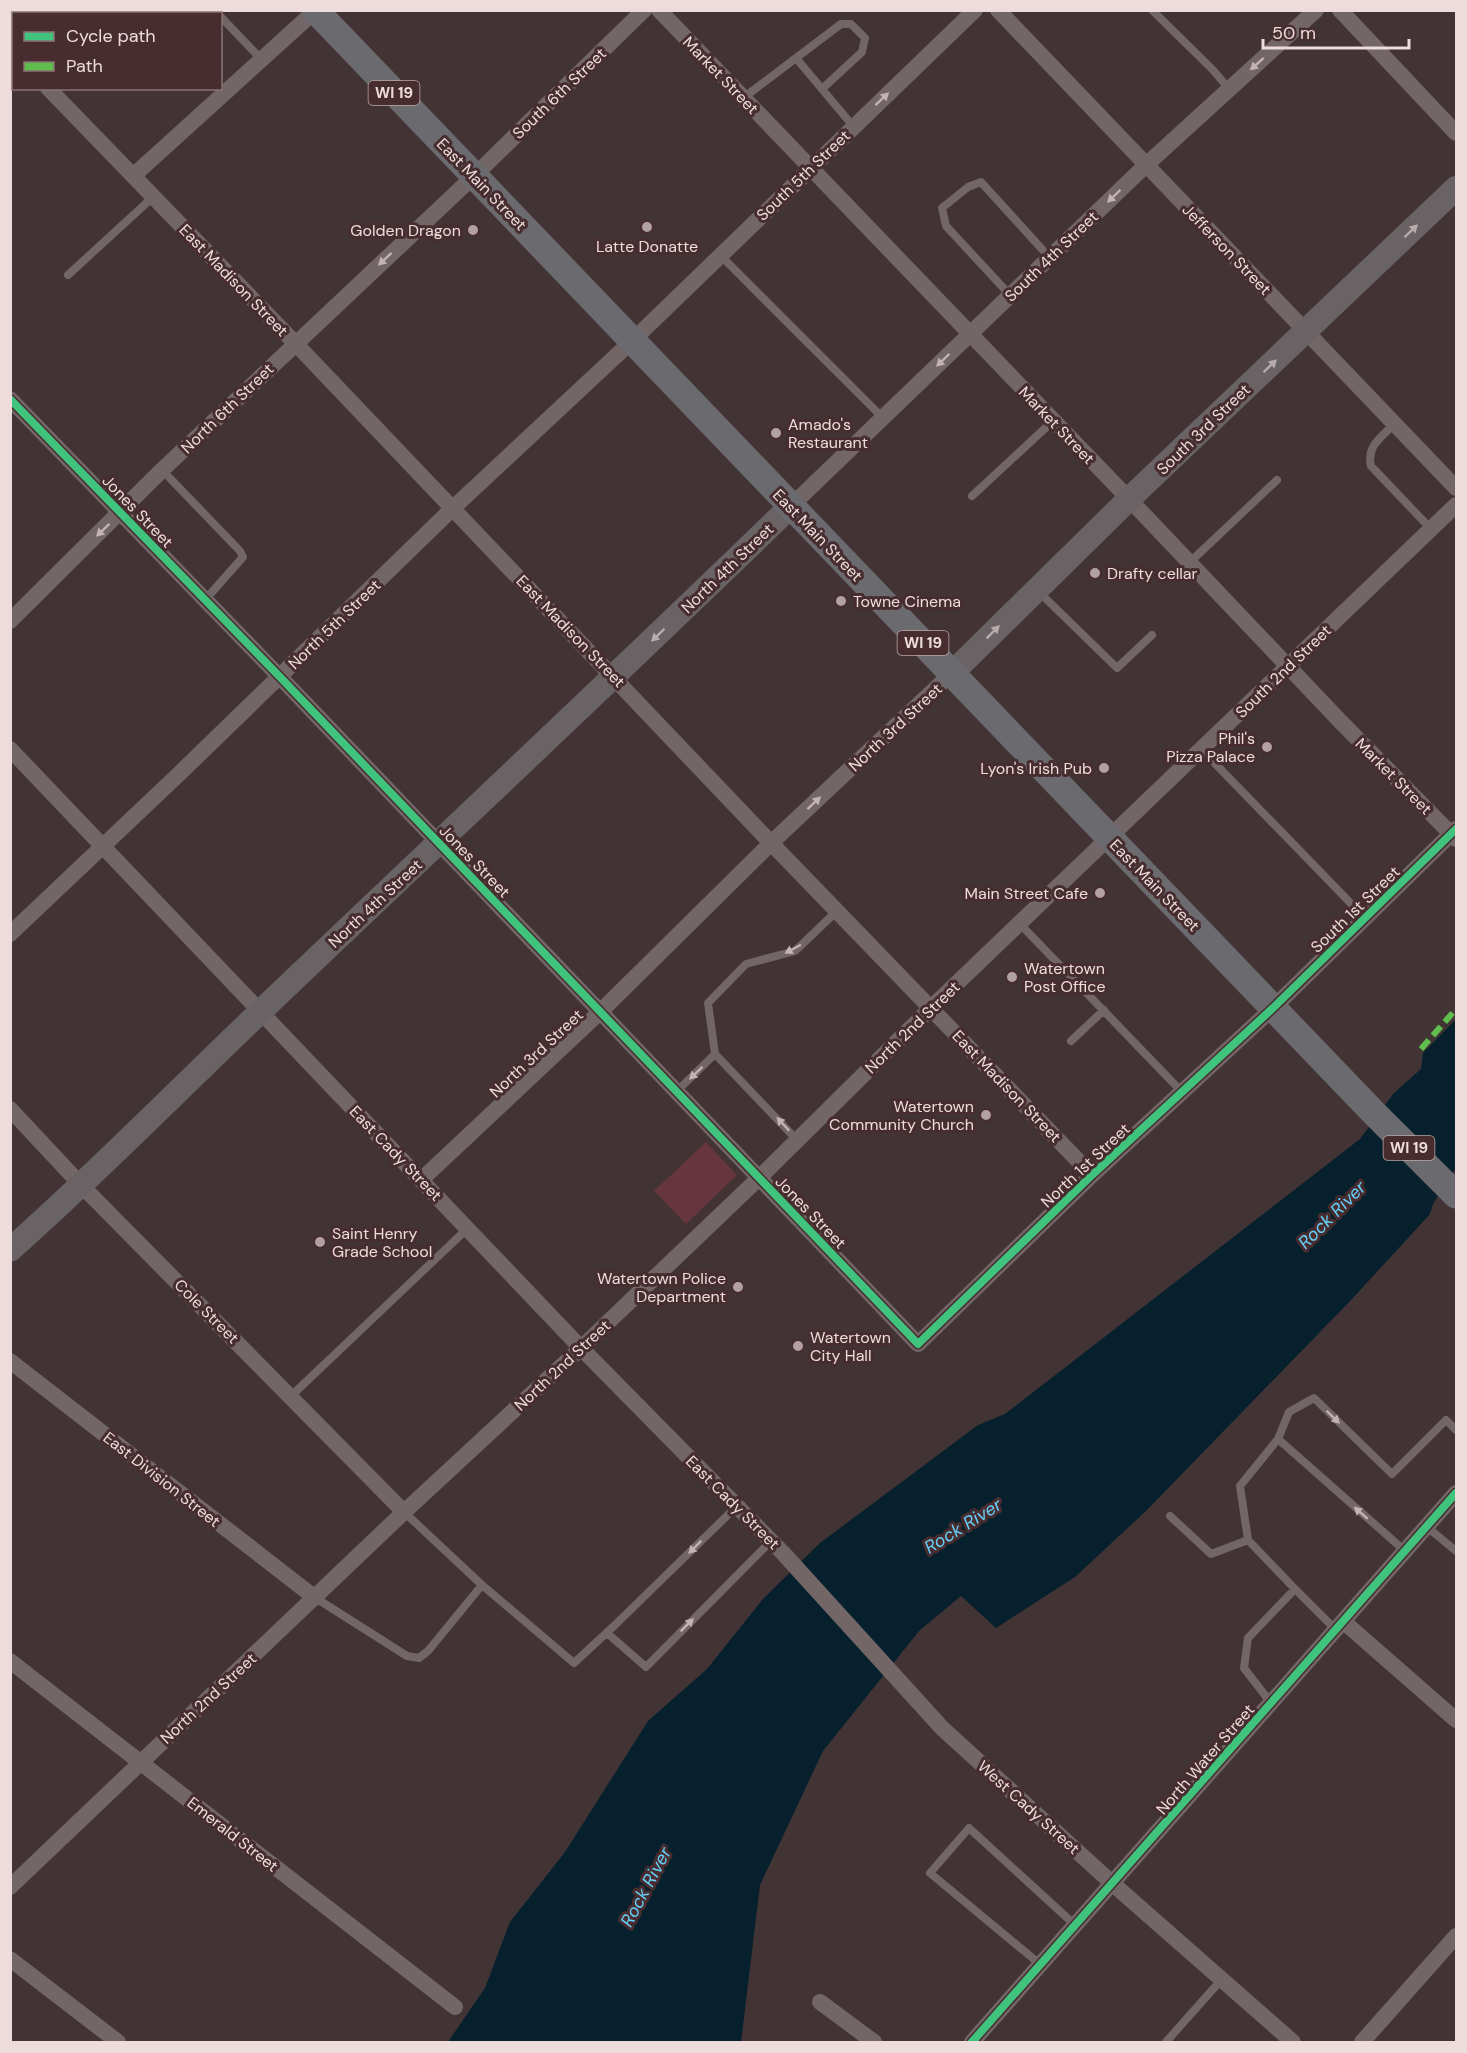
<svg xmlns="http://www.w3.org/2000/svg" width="1467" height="2053" font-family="'DM Sans',sans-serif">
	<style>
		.green { fill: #66353d }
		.water { fill: #06212d }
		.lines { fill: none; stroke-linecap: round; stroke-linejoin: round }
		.lane { stroke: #726667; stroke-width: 8 }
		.street { stroke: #726667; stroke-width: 16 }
		.secondary { stroke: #696365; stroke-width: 24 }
		.primary { stroke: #6b6a6e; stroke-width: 27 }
		.quiet { stroke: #5fbe4e; stroke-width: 6; stroke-dasharray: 12 6; stroke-linecap: butt }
		.cycleway-casing { stroke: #482d30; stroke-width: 11 }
		.cycleway { stroke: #40c37c; stroke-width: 8 }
		.oneway { fill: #c3b3b4 }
		.oneway2 { fill: #b9acad }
		.poi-dot { fill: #b2a1a2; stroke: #482d30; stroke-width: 2 }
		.labels { text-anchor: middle; stroke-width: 6; stroke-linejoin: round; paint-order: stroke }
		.shield { fill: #482d30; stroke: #bca8a9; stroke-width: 1.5 }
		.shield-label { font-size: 15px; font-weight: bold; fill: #eedcdd }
		.street-label { font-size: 16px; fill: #eedcdd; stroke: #482d30 }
		.poi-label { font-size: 16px; fill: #eedcdd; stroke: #482d30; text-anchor: end }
		.water-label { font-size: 18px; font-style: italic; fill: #64d1fa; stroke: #482d30 }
	</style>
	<rect width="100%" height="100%" fill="#423335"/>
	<path class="green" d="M706,1142l31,33 -51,49 -32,-33z"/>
	<path class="water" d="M1456,1019v149l-23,36 -3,10 -78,85 -205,211 -72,67 -79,51 -35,-32 -42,35 -96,120 -63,134 -19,157h-293l37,-54 25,-66 55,-70 83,-131 59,-52 56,-70 57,-56 158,-118 27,-11 355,-275 34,-46 27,-24 2,-16z"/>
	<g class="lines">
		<path class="lane" d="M1152,10l61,60 16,19
			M220,16l42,44
			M796,58l45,-34h10l14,14 -3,14 -40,37
			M743,98l53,-40 57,68
			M720,255l163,163
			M68,275l85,-78
			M1010,295l-64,-69 -4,-18 26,-21 13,-5 69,76
			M1395,423c-13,14 -29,23 -24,43l60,63
			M162,470l78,81 3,6 -38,43
			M972,496l81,-75
			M1189,563l88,-83
			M1039,592l78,76 35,-33
			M1202,750l163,168
			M1020,924l162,168
			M1071,1041l33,-31
			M676,1092l39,-38
			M797,1140l-82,-86 -7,-51 38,-39 49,-13 42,-40
			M290,1397l178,-169
			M1170,1516l41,38 37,-14 47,49
			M1427,1527l29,24
			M1248,1540l-8,-54 38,-47
			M1405,1551l-127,-112 11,-27 25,-14 78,76 54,-54 10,10
			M482,1585l92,78 41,-38 122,-119
			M314,1597l93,59 12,2 9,-7 54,-66 -78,-73
			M607,1633l39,34 125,-126
			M1271,1703l-27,-35 4,-30 47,-49 41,41
			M1041,1965l-111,-92 39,-45 106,97
			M1166,2042l56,-63"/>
		<path class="street" d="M659,10l470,489 210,221 117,119
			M998,10l458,478
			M1340,10l116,123
			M10,50l4,3
			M48,88l247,255 476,500 321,332
			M133,176l182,-165
			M10,399l270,278 638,667 174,-169 181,-167 183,-179
			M791,506l355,-341 170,-155
			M10,621l152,-151 312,-294 170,-166
			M10,749l571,599 202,205 159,175 171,156 180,158
			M10,934l170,-161 273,-265 179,-167 343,-331
			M10,1109l72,77 322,326
			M421,1180l179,-168 171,-169 181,-170
			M10,1361l304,236
			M1344,1622l112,98
			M10,1661l445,346
			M10,1887l394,-375 177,-164 178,-170 172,-170 525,-503
			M10,1959l108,83
			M820,2002l54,40
			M972,2042l484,-549
			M1362,2042l94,-106"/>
		<path class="secondary" d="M952,673l177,-174 327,-311
			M10,1250c87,-77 168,-160 251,-239 177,-169 355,-335 530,-505"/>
		<path class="primary" d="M315,10l1057,1101 84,84"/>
		<path class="quiet" d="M1421,1049l35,-40"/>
		<defs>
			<path id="cycleway" d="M10,399l270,278 638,667 174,-169 181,-167 183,-179
				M972,2042l484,-549"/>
		</defs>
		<use href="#cycleway" class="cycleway-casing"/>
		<use href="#cycleway" class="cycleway"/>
	</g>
	<defs><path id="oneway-solid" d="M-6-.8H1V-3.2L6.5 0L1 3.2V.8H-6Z" transform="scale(1.5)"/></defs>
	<g class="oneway">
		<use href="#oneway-solid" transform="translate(1257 64) rotate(138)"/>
		<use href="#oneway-solid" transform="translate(882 99) rotate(-43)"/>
		<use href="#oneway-solid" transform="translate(1114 196) rotate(136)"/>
		<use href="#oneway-solid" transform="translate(385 259) rotate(137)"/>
		<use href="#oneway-solid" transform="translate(943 360) rotate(136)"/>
		<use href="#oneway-solid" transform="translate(103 530) rotate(136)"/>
		<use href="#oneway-solid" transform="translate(814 803) rotate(-43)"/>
		<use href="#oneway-solid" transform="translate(793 949) rotate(152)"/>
		<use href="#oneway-solid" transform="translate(696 1073) rotate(136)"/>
		<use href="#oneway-solid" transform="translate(783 1124) rotate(-133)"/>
		<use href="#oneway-solid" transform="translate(1333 1417) rotate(44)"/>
		<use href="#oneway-solid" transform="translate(1361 1513) rotate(-139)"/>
		<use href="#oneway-solid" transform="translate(695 1547) rotate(135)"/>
		<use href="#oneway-solid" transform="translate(687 1625) rotate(-45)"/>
	</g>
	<g class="oneway2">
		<use href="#oneway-solid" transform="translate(1411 231) rotate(-44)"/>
		<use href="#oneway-solid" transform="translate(1270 366) rotate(-44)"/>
		<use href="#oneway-solid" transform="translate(993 632) rotate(-45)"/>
		<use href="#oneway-solid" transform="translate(658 635) rotate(136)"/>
	</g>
	<g class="poi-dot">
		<circle cx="647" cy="227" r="6"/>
		<circle cx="473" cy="230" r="6"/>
		<circle cx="776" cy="433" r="6"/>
		<circle cx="1095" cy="573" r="6"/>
		<circle cx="841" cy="601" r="6"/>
		<circle cx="1267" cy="747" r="6"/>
		<circle cx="1104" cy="768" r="6"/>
		<circle cx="1100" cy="893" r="6"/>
		<circle cx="1012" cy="977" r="6"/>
		<circle cx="986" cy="1115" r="6"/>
		<circle cx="320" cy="1242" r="6"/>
		<circle cx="738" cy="1287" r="6"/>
		<circle cx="798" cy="1346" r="6"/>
	</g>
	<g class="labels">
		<g class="shield">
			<rect x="368.5" y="81" width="51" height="24" rx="4.5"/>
			<rect x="897.5" y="631" width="51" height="24" rx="4.5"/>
			<rect x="1383.5" y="1136" width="51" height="24" rx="4.5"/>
		</g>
		<g class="shield-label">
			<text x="394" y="98">WI 19</text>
			<text x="923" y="648">WI 19</text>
			<text x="1409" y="1153">WI 19</text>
		</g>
		<g class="street-label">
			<text transform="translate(721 75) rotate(46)" y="6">Market Street</text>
			<text transform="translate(559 93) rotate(-44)" y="6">South 6th Street</text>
			<text transform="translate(803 175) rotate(-44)" y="6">South 5th Street</text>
			<text transform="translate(482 184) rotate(46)" y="6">East Main Street</text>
			<text transform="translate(1227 249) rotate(46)" y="6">Jefferson Street</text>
			<text transform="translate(1051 256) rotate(-44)" y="6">South 4th Street</text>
			<text transform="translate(234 280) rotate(46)" y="6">East Madison Street</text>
			<text transform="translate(227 408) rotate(-44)" y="6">North 6th Street</text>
			<text transform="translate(1057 425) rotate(46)" y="6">Market Street</text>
			<text transform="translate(1203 429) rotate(-44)" y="6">South 3rd Street</text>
			<text transform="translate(138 511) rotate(46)" y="6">Jones Street</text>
			<text transform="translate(818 535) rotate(46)" y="6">East Main Street</text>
			<text transform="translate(727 568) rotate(-44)" y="6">North 4th Street</text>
			<text transform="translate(334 624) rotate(-44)" y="6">North 5th Street</text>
			<text transform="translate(571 631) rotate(46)" y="6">East Madison Street</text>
			<text transform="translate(1283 671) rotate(-44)" y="6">South 2nd Street</text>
			<text transform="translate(895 727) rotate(-43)" y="6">North 3rd Street</text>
			<text transform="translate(1394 776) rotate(45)" y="6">Market Street</text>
			<text transform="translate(475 861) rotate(46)" y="6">Jones Street</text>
			<text transform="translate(1155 885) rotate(46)" y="6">East Main Street</text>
			<text transform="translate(375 903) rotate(-43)" y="6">North 4th Street</text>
			<text transform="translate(1355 909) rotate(-44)" y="6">South 1st Street</text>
			<text transform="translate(912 1027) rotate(-44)" y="6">North 2nd Street</text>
			<text transform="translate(536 1053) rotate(-43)" y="6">North 3rd Street</text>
			<text transform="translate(1007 1086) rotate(46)" y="6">East Madison Street</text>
			<text transform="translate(396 1153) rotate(46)" y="6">East Cady Street</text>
			<text transform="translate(1085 1165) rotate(-43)" y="6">North 1st Street</text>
			<text transform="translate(811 1212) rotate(46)" y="6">Jones Street</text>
			<text transform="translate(207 1311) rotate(45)" y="6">Cole Street</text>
			<text transform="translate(562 1365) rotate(-43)" y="6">North 2nd Street</text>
			<text transform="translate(162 1479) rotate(38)" y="6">East Division Street</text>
			<text transform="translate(733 1502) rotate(45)" y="6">East Cady Street</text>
			<text transform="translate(208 1698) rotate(-43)" y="6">North 2nd Street</text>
			<text transform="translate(1205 1759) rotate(-49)" y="6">North Water Street</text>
			<text transform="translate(1029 1807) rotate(42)" y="6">West Cady Street</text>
			<text transform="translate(233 1834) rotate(38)" y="6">Emerald Street</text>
		</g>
		<g class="poi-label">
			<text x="461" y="236">Golden Dragon</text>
			<text x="647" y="252" text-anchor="middle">Latte Donatte</text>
			<text x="788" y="430" text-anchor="start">Amado's<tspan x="788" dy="18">Restaurant</tspan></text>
			<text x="1107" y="579" text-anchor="start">Drafty cellar</text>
			<text x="853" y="607" text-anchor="start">Towne Cinema</text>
			<text x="1255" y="744">Phil's<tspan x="1255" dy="18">Pizza Palace</tspan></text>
			<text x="1092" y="774">Lyon's Irish Pub</text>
			<text x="1088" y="899">Main Street Cafe</text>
			<text x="1024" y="974" text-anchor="start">Watertown<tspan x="1024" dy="18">Post Office</tspan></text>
			<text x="974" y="1112">Watertown<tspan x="974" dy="18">Community Church</tspan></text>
			<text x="332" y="1239" text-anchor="start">Saint Henry<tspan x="332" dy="18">Grade School</tspan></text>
			<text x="726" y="1284">Watertown Police<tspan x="726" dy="18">Department</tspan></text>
			<text x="810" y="1343" text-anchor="start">Watertown<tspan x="810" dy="18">City Hall</tspan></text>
		</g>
		<g class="water-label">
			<text transform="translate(1332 1215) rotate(-45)" y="6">Rock River</text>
			<text transform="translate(963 1526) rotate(-32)" y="6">Rock River</text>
			<text transform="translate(646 1887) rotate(-62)" y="6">Rock River</text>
		</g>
	</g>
	<rect width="1467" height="2053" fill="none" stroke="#eedcdd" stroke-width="24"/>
	<rect x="12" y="12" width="210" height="78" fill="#482d30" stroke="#8a7375" stroke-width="1.5"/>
	<rect x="24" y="32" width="30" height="9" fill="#40c37c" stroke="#8a7375" stroke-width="1.5"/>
	<text x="66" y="42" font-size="18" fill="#eedcdd">Cycle path</text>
	<rect x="24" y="62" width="30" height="9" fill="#5fbe4e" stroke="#8a7375" stroke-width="1.5"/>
	<text x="66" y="72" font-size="18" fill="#eedcdd">Path</text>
	<path d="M1263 39v9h146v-9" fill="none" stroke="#eedcdd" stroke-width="3"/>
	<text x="1272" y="39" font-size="18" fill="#eedcdd" stroke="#482d30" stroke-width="4.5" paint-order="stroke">50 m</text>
</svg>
